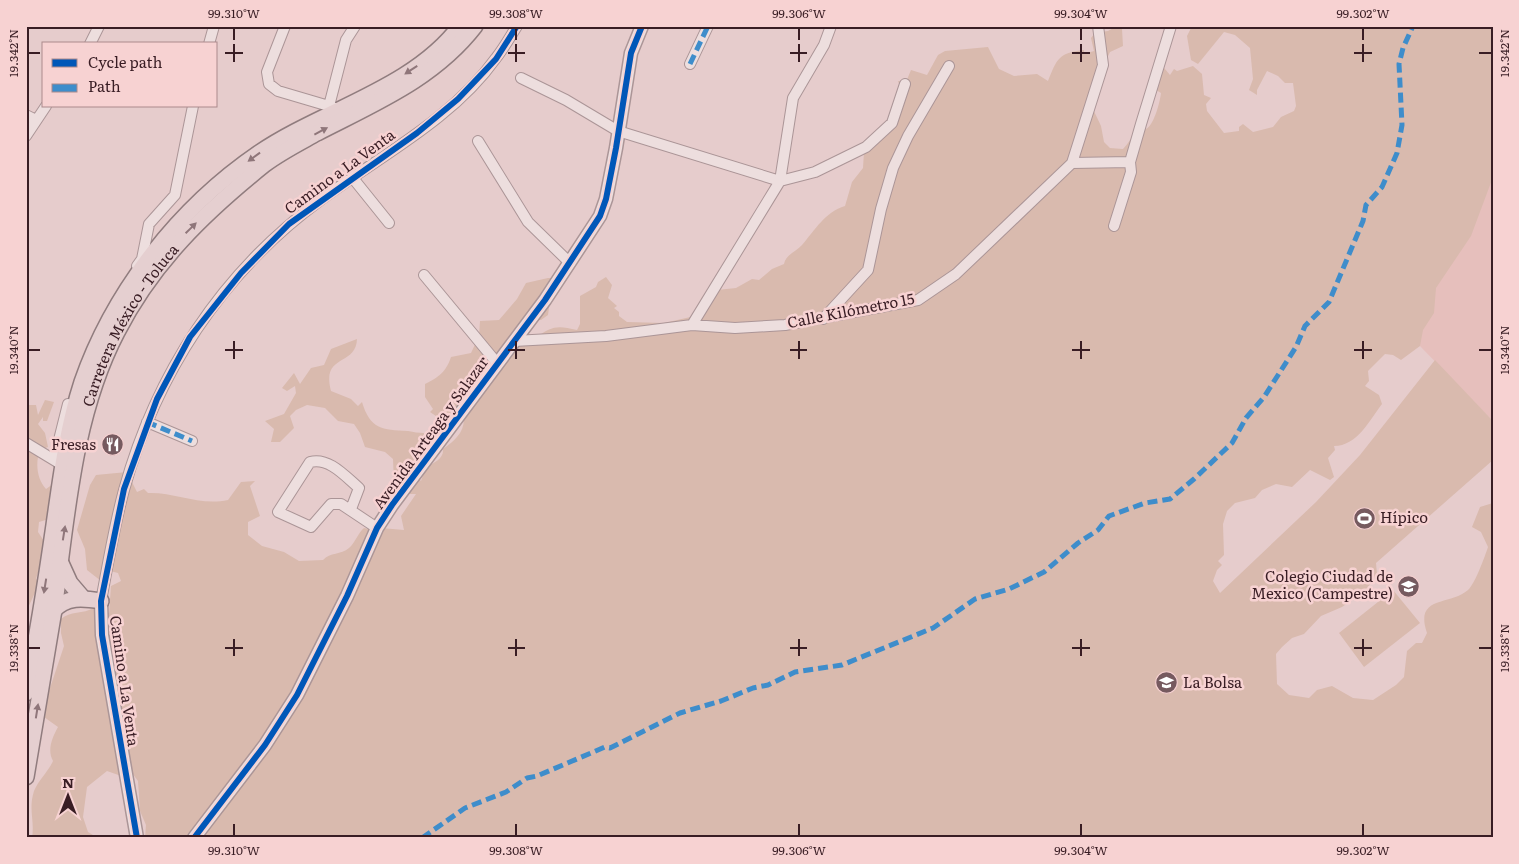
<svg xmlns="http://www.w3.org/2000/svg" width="1519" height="864" font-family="Literata,serif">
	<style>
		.farmland { fill: #e6bfbc }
		.green { fill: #d9baae }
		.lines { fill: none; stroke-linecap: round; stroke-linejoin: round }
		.minor-casing { stroke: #ab9597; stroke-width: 12 }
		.tertiary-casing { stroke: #ab9597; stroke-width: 15 }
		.primary-casing { stroke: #907c7e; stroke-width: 18 }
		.minor { stroke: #eddede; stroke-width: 10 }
		.tertiary { stroke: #eddede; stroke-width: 12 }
		.primary { stroke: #e5cfd0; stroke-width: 15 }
		.quiet { stroke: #3e8dcb; stroke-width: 5; stroke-dasharray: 10 5; stroke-linecap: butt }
		.cycleway-casing { stroke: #f7d2d2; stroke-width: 9 }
		.cycleway { stroke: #0057b8; stroke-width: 6 }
		.oneway { fill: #8f767a }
		.ticks { fill: none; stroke: #391d24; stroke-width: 2 }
		.labels { text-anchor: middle; stroke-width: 5; stroke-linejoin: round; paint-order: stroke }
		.street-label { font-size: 15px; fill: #391d24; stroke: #f7d2d2 }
		.poi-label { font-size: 15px; fill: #391d24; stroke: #f7d2d2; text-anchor: end }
		.neatline { fill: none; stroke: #391d24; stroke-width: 2 }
		.ticks-label { font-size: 12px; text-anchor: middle; fill: #391d24 }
	</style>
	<rect width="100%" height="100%" fill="#e6cccc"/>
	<path class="farmland" d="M1493,26v395l-73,-75 -42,-36z"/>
	<path class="green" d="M1192,26h301v151l-22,59 -35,52 -2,25 -11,17 -3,16 -19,14 -8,-5 -8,-1 -17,17 1,10 -4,5 14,9 3,9c-13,17 -25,42 -48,42l1,4 -7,8 6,19 -4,3 -20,-10 -18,17 -16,-3 -14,6 -7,8 -20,5 -8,8 -4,13 1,31 -6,6 4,4 -5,5 -4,11 7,12 96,-91 44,-47 75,-95 58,61v39l-117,103 1,11 -11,16 -24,17 -21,9 -17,18 -12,4 -10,9 -6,7 1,30 12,11 20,3 8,-8 15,-4 21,12 20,2 23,-15 8,-8 3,-26 9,-8h6l5,-10c-13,-38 23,-27 41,-43 7,-6 17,-34 20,-43l-7,-15 -9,-5 8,-20 13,-4v335h-1348l1,-13 -6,-14 -2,-30 -6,-8 -8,4 -17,-6 -20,16 -4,30 5,15 10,6h-66c3,-18 -4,-28 2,-47 4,-10 14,-19 19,-30 -6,-11 -1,-23 5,-34l-14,-10 1,-14 19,-57 -3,-13v-14c9,-8 22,-5 33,-11l8,5h7l2,-27 10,-5 -3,-8 -8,-2 -9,10 -14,-11 -2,-21 -8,-19 13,-45 6,-10 31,-3 10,20 7,-3 4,4c27,-1 51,13 80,7l13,-18 14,-1 -5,5 10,30 -12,6v13l14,11 22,6 15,9 24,-1c7,-8 18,-5 26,-12 6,-5 9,-15 15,-20l9,2 8,8v-10l23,2 -3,-14 15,-22h-15l-5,9 -15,3c0,-11 5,-13 10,-22 4,-8 2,-17 2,-25l-8,-7 -20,-5 -5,-14 -6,-9 -16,-3 -13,-13 -18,-3 -11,5 -6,6 4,12 -14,14h-9l3,-13 -9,-8 19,-7 12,-21 -1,-7 -8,5 -5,-3 12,-15 6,11 11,-16 13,-3 7,-16 26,-10c-1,28 -36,14 -26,52l20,8 7,7 4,-4c8,27 20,28 46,29 6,1 10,2 16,2 -1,16 -7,29 -7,44l4,4 5,-14c8,-4 18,-8 17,-18 13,-9 24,-19 20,-36l-18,9 -15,-10 3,-3 -8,-12v-13c14,-7 21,-12 26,-27l20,-4 8,-17 1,-15 19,-1 18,-21 9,-16 22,-5h10l-7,15 -3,22 -7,5h-12l-5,14 11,4c17,-12 22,-13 42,-8l3,-6v-28l16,-9 2,-5 8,-5 6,8 -4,13 9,8 -3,2 5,4v4l8,6 37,1 31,-7 7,-19 15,-7 19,-2 16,-9 7,1 13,-11 12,-5c2,-10 12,-12 18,-19 13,-15 23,-33 43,-39l7,-24 11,-14 1,-16 30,-38 2,-20 6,-2 -4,-11 8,1 5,-12 16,5 11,-20 7,-4 43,-4 11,22 15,7 23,-2 11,7c9,-22 10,-28 36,-31v4l10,-3 -3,-13 4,-5 13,-2 7,-4 7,2 1,17 -13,6 -8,17 -10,38 9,19 3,16 6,6 13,1c5,-5 7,-10 12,-15 4,-3 7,-3 11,-5 8,-4 14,-27 15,-36l-5,-3 4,-9 -4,-3 5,-1 -1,-14 10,12 4,-6 3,2 16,-5 9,8 2,21 7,3 -5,6 1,7 17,22 15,-2v-4l4,-3 10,8 20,-5 8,-10 13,-6 2,-5 -3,-23h-8l-7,-7 -11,-5 -10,19v5l-8,-5 4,-11 -3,-31 -15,-13 -11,-3 -26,32 -7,-4 -4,-24z
		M45,400l9,2 -7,19h-4v-4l-5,7 7,9 3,14 -8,3c-5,13 -3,29 6,39l7,-5 -4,35 -10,3 -1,10 6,9 -2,18 -6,20 4,3 -14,30v-207h10l2,10z
		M1393,590l27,33 -56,44 -25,-34z"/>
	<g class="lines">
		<defs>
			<path id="minor" d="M285,26l-18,46 2,12 9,7 61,18
				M90,44l9,-18
				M209,44l5,-18
				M690,64l18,-38
				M521,78l45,22 52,31 162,50 35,-9 51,-25 26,-24 13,-39
				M329,106l17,-66 9,-14
				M26,115l10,5
				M26,136l20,-30
				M478,141l50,81 42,41
				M1072,163l31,-98 -5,-39
				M352,177l37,46
				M1114,226l17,-54 -1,-10 11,-38 30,-98
				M137,266l5,-7 7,-35 26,-29 18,-89
				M424,275l73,88
				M823,319l45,-49 13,-61 12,-41 15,-32 41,-70
				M692,325l88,-144 13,-83 31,-53 7,-19
				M514,341l92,-5 86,-11 43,3 50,-3 133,-25 38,-26 116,-111 58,-1
				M147,422l45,19
				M26,443l33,20
				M54,460l14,-56
				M351,509l8,-21c-14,-12 -30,-31 -49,-26l-32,50 33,15 20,-23h10l36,24
				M101,601c7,-37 13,-74 23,-111 32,-116 97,-216 194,-288 60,-45 134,-82 178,-144 8,-10 14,-21 21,-32"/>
			<path id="tertiary" d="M101,601l1,34 35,203
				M194,838l71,-93 32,-50 50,-99 30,-68 15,-23 153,-205 55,-84 6,-17 10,-51 15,-95 11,-27"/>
			<g id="primary">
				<path d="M60,561l10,22 12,14"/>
				<path d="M53,611c13,-15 30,-13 48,-10"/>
				<path d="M26,693c11,-56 20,-112 28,-168 7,-48 13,-97 28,-143 32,-92 98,-175 177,-229 63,-43 154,-64 201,-127"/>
				<path id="s1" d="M26,777c9,-56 19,-111 28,-167 13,-93 19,-194 63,-278 36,-70 87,-119 148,-168 16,-12 34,-21 52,-31 58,-30 117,-54 158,-107"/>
			</g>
		</defs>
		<use href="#minor" class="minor-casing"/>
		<use href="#tertiary" class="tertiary-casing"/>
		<use href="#primary" class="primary-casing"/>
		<use href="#minor" class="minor"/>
		<use href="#tertiary" class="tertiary"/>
		<use href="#primary" class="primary"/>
		<path class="quiet" d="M690,64l18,-38
			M147,422l45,19
			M422,838l43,-30 41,-16 21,-14 10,-2 68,-29 5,1 70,-35 41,-12 32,-13 15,-3 27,-13 47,-7 91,-37 42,-29 34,-10 35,-17 34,-29 20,-13 11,-14 36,-13 25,-4 24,-20 38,-36 14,-25 18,-21 32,-50 9,-21 24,-24 34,-81 3,-16 16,-18 15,-34 5,-28 -3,-61 4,-16 10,-22"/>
		<defs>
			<path id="cycleway" d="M137,838l-35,-203 -1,-34 23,-112 33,-90 33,-62 51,-64 48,-49 128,-91 41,-34 38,-40 21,-33
				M194,838l71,-93 32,-50 50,-99 30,-68 15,-23 153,-205 55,-84 6,-17 10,-51 15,-95 11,-27"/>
		</defs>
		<use href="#cycleway" class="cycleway-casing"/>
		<use href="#cycleway" class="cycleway"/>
	</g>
	<defs><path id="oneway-solid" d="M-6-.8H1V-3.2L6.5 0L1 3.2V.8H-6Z" transform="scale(1.25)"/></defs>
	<g class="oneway">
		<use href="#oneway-solid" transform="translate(411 70) rotate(147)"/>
		<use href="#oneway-solid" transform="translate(321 131) rotate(-28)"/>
		<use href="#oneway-solid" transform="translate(254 157) rotate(144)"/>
		<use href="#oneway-solid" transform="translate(191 228) rotate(-44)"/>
		<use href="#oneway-solid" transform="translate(64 533) rotate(-81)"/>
		<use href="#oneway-solid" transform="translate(45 586) rotate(99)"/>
		<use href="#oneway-solid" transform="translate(37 711) rotate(-81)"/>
	</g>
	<path class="ticks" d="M234,28v12M516,28v12M799,28v12M1081,28v12M1363,28v12M234,44v18M516,44v18M799,44v18M1081,44v18M1363,44v18M28,53h12M225,53h18M508,53h17M790,53h17M1072,53h18M1354,53h18M1479,53h13M234,341v18M516,341v18M799,341v18M1081,341v18M1363,341v18M28,350h12M225,350h18M508,350h17M790,350h17M1072,350h18M1354,350h18M1479,350h13M234,639v17M516,639v17M799,639v17M1081,639v17M1363,639v17M28,648h12M225,648h18M508,648h17M790,648h17M1072,648h18M1354,648h18M1479,648h13M234,824v12M516,824v12M799,824v12M1081,824v12M1363,824v12"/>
	<defs>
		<symbol id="restaurant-disc" viewBox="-11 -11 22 22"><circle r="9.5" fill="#765a5f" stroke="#f7d2d2"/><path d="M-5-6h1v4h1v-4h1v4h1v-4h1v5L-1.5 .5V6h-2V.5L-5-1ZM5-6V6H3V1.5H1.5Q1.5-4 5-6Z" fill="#fff"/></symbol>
		<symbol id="stadium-disc" viewBox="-11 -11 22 22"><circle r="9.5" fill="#765a5f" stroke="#f7d2d2"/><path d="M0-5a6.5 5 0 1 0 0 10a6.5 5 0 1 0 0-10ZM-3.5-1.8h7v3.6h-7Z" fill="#fff"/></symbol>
		<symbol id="school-disc" viewBox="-11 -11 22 22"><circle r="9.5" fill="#765a5f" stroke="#f7d2d2"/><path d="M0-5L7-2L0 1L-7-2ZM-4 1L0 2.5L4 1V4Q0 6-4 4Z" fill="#fff"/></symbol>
	</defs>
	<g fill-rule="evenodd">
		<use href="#restaurant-disc" x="100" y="432" width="25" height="25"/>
		<use href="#stadium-disc" x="1352" y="506" width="25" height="25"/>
		<use href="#school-disc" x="1396" y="574" width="25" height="25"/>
		<use href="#school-disc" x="1154" y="670" width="25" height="25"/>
	</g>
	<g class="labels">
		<g class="street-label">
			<text transform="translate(340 172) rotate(-36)" y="5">Camino a La Venta</text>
			<text transform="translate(851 311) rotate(-11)" y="5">Calle Kilómetro 15</text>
			<text dy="5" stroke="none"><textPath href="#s1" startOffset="468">Carretera México - Toluca</textPath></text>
			<text transform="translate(431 433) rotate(-54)" y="5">Avenida Arteaga y Salazar</text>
			<text transform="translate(124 681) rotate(82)" y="5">Camino a La Venta</text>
		</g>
		<g class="poi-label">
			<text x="96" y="450">Fresas</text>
			<text x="1380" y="523" text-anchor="start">Hípico</text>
			<text x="1393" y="582">Colegio Ciudad de<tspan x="1393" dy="17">Mexico (Campestre)</tspan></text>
			<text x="1183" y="688" text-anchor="start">La Bolsa</text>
		</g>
	</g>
	<rect width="1519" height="864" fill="none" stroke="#f7d2d2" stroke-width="55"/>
	<rect x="42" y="42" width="175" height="65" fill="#f7d2d2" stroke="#ab8a8c"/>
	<rect x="52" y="59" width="25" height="8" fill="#0057b8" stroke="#ab8a8c"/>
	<text x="88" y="68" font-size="15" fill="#391d24">Cycle path</text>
	<rect x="52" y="84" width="25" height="8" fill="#3e8dcb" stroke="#ab8a8c"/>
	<text x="88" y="92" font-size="15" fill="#391d24">Path</text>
	<g transform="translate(68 796)" stroke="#f7d2d2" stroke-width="4" paint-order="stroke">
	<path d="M0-4L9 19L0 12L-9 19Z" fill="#391d24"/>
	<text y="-8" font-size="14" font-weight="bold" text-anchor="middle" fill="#391d24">N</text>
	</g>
	<rect x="28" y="28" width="1464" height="808" class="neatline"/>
	<g class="ticks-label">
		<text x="234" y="18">99.310°W</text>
		<text x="516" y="18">99.308°W</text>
		<text x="799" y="18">99.306°W</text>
		<text x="1081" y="18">99.304°W</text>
		<text x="1363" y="18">99.302°W</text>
		<text transform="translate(14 53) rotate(-90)" y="4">19.342°N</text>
		<text transform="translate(1505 53) rotate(-90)" y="4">19.342°N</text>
		<text transform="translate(14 350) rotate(-90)" y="4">19.340°N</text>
		<text transform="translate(1505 350) rotate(-90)" y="4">19.340°N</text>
		<text transform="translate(14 648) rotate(-90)" y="4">19.338°N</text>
		<text transform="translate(1505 648) rotate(-90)" y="4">19.338°N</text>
		<text x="234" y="855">99.310°W</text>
		<text x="516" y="855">99.308°W</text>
		<text x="799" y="855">99.306°W</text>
		<text x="1081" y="855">99.304°W</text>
		<text x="1363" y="855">99.302°W</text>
	</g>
</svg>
